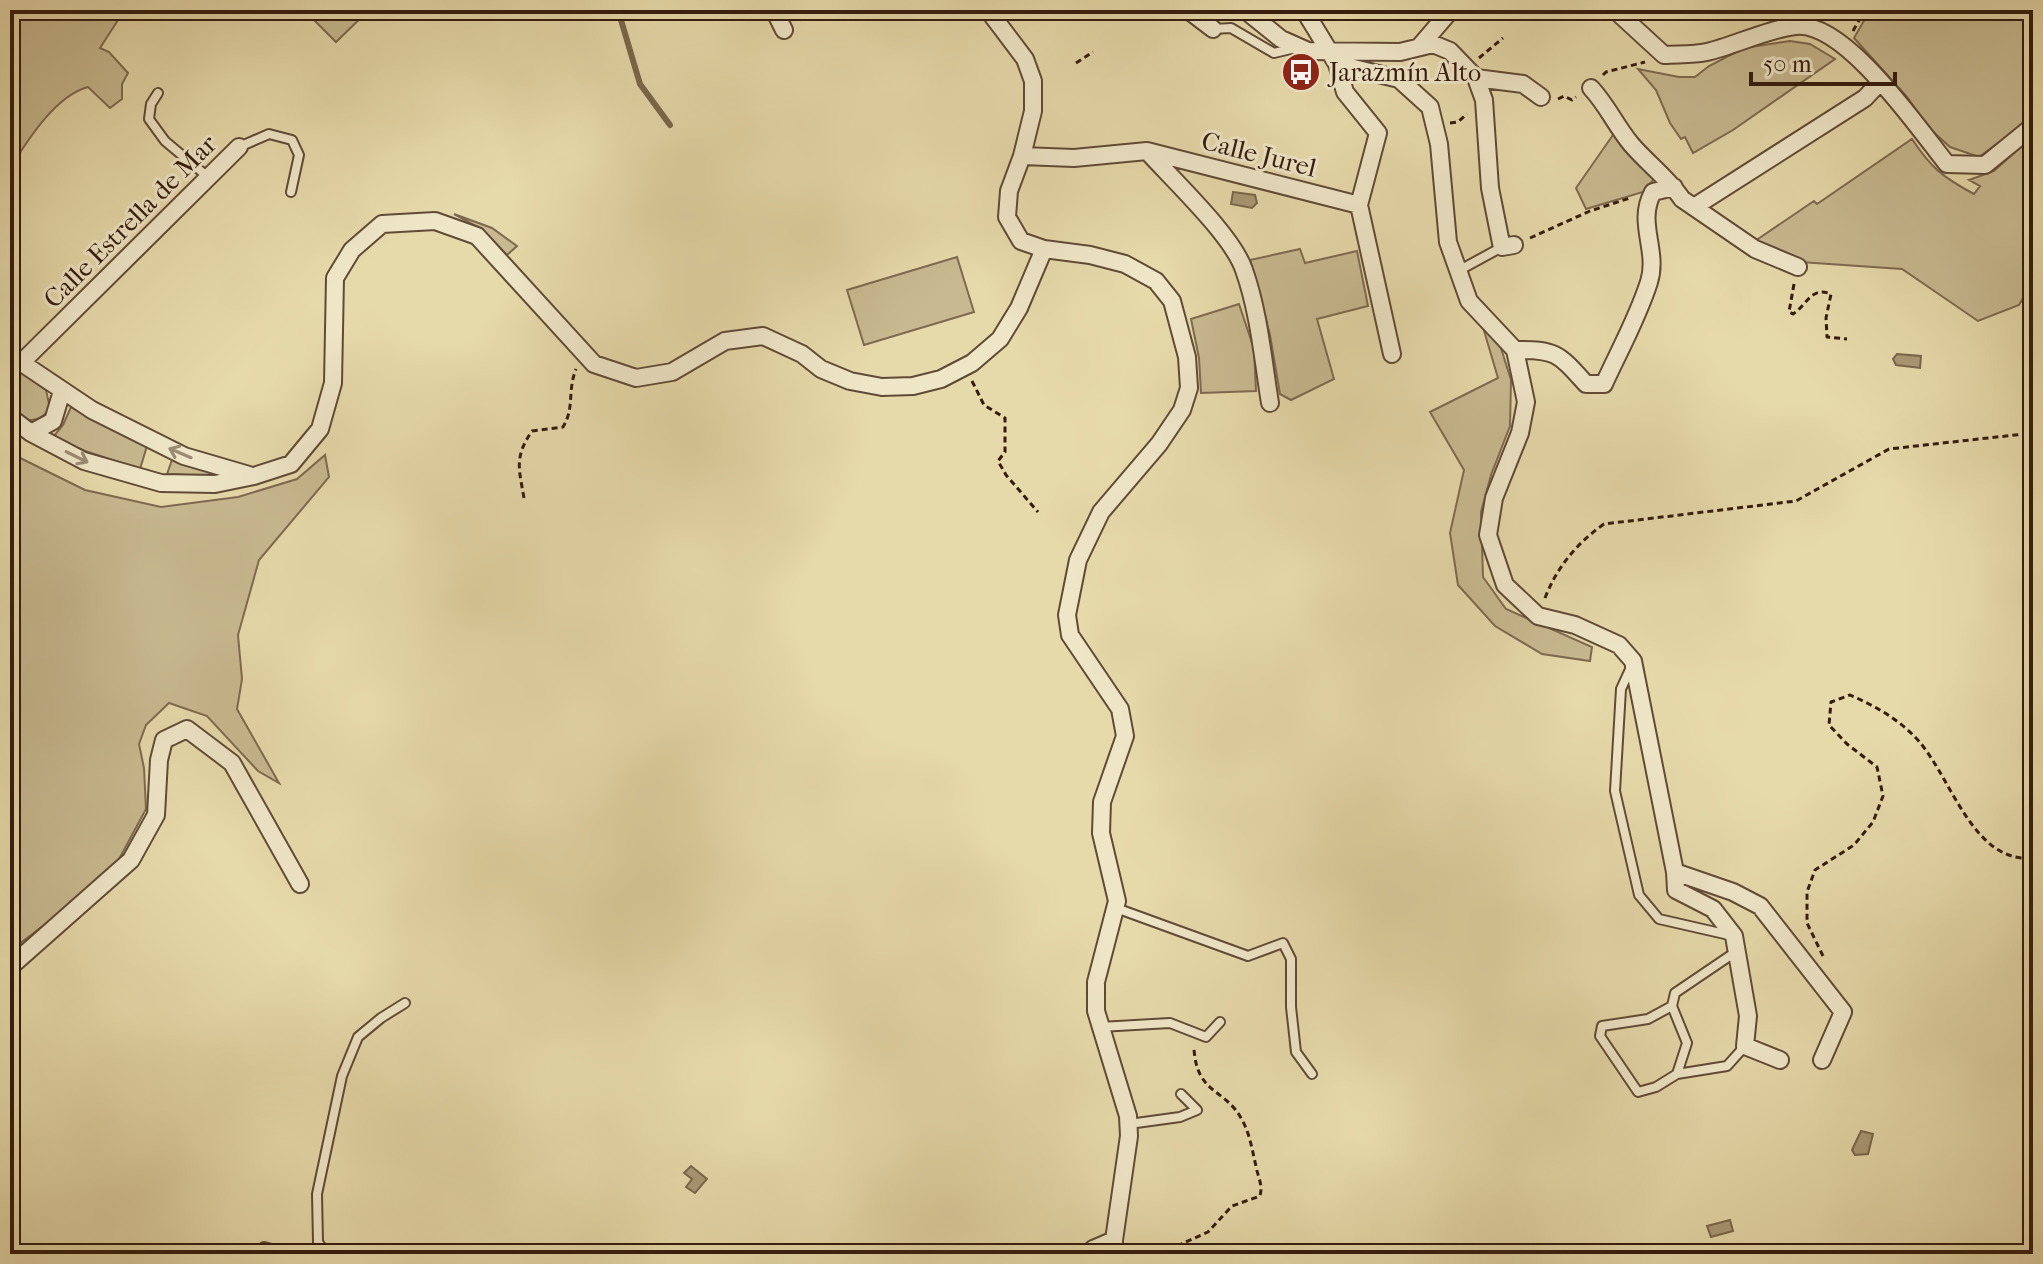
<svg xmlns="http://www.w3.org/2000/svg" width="2043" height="1264" font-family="'IM FELL French Canon',serif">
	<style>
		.green { fill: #c8b990; stroke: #7e6a50; stroke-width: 2 }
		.water { fill: #a99975; stroke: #7a674c; stroke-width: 2 }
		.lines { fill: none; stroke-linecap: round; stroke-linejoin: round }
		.stream { stroke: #7a674c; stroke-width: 6 }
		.lane-casing { stroke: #604b36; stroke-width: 12 }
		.street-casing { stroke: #604b36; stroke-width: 20 }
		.path { stroke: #341c0f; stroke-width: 3; stroke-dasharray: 6 4; stroke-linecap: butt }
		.lane { stroke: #efe6c8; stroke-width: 8 }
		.street { stroke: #efe6c8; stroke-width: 16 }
		.oneway { stroke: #9b8b75 }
		.labels { text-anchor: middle; stroke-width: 6; stroke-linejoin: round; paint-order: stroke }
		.poi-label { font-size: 26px; fill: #341c0f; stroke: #efe6c8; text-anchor: start }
		.street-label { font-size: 26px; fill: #341c0f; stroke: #efe6c8 }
	</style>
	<rect width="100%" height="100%" fill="#e6d9aa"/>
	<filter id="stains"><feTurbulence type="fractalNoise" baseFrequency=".0025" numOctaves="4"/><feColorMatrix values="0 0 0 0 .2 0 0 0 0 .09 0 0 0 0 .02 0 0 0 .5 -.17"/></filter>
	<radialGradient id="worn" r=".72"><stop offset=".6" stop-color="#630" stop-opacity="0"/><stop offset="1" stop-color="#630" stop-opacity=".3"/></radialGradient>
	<path class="green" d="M10,10h117l-9,10 -18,28 9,4 19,21 -6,11v15l-12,9 -22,-21c-33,9 -60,53 -78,81z
		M310,10h59l-33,32 -29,-29z
		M1870,10h156l7,7v100l-54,40 -29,-10 -21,-19 -22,-31 -53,-59z
		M1790,41l20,3 25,15 -102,71 -40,23 -8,-16 -4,2 -11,-16 -14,-33 -18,-21 41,8h16l14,-11 35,-18z
		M1615,132l40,46 -12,14 -57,17 -10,-21z
		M2033,136v145l-14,24 -41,16 -76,-52 -102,-7 -45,-21 59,-40 3,3 95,-65c19,29 32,39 62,55l6,-8 -11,-6 25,-9z
		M454,214l38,14 25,18 -10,9 -24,-25z
		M1300,249l5,14 52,-12 11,55 -51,13 17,60 -43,21 -11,-6 -10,-59 -20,-75z
		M957,257l17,55 -110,33 -17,-55z
		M1239,304l15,45 2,42 -55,2 -2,-35 -8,-39z
		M1482,324l18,21 11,35 -1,46 -19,49 -10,37 2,65 23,32 86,38 -2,14 -48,-7 -47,-28 -37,-41 -8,-52 14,-63 -34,-58 68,-34z
		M10,364l36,26 4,18c-13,18 -24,13 -40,3z
		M71,407l76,39 -7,23 -55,-18 -32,-14 10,-12z
		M10,453l75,37 76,17 77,-10 59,-18 28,-24 4,22 -70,83 -21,75 4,44 -5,30 42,74 -21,-12 -51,-55 -38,-13 -23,22 -7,19 5,24 2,41 -35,65 -101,77z
		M173,457l38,13 -2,6 -42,-2z"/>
	<path class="water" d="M1233,192l22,3 2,8 -5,5 -21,-4z
		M1897,354l24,2 -1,12 -24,-3 -3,-6z
		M1861,1131l12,3 -5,20 -13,1 -3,-5z
		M691,1166l16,13 -12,14 -9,-6 6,-8 -8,-6z
		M1730,1220l3,11 -22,6 -4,-11z"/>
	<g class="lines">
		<path class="stream" d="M618,10l22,74 30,41"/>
		<defs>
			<path id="lane" d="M1804,27l3,-17
				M1213,29l18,-1 43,25 21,-5
				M158,93l-7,11 -2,15 16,22 43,36
				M239,147l30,-13 23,6 7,15 -8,37
				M1458,271l44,-24
				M1632,665l-11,24 -6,102 24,104 20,24 70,16
				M1116,908l132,48 35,-13 8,16v48l5,45 16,22
				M1672,1006l15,37 -10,31 50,-8 18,-20
				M1100,1027l70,-4 36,14 14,-15
				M1677,1074l-21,13 -18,5 -38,-56 2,-10 46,-7 24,-13 3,-13 62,-42
				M1129,1124l51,-7 17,-7 -16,-16
				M264,1247l27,7
				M326,1254l-8,-12 -1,-48 25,-118 16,-39 23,-19 24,-15"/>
			<path id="street" d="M774,10l10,20
				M988,10l37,49 8,22v30l-11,45 -13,35 -2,26 14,24 23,8 46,6 35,9 31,17 16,20 15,56 2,31 -7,22 -23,34 -58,68 -23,48 -11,55 3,20 50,74 5,27 -23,66 -1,31 16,68 -21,81v29l32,105 1,20 -15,104v14
				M1188,10l25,19
				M1245,10l36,29 27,12 92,1 33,-8 17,7 26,27 47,6 18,13
				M1304,10l33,54 62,15 31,28 9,37 9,98 21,59 46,49 11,52 -6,31 -26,65 -6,37 17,50 33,31 37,9 44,20 14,16 42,211 58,20 27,14 83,106 -21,48
				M1615,10l49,45c14,-1 29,0 43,-3 26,-6 64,-24 89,-26 49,-5 122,102 151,138l38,1 48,-39
				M1420,46l31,-36
				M1337,64l8,28 33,41 -19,72
				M1476,78l8,22 6,88 11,55 1,4 12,-2
				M1591,88c16,17 25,38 40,56 16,19 37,34 51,55l73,50 43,18
				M1147,151l212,54 33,149
				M1022,156l52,2 73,-7c26,29 86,85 97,119 15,42 19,90 26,133
				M1694,207l171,-109 15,-16
				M1515,350c41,-1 44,4 71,34h18c15,-33 34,-67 45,-102 10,-32 -13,-59 4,-90l21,-5
				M10,355l82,55 92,46 65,19
				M21,363l218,-216
				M10,417l21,16 53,28 77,22 54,1 39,-8 37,-12 29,-35 13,-46 2,-105 17,-28 30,-26 53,-3 42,15 117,128 42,14 36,-6 53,-31 38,-5 39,18 19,15 29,12 32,6 31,-1 28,-7 31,-16 28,-24 19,-31 25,-59
				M31,433l22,-12 9,-30
				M1675,872l1,18 37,19 21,27 14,80 -3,30 35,14
				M10,967l121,-107 25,-45 3,-55 5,-20 23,-11 45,34 68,121
				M1090,1254l3,-5 21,-9"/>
		</defs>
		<use href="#lane" class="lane-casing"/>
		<use href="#street" class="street-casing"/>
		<path class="path" d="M1835,19l2,-9
			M800,20l15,-10
			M1853,31l12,-21
			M1479,58l24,-20
			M1076,63l17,-11
			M1603,75l3,-3 39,-10
			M1558,99l6,-3 8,4 4,-3
			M1450,123l8,-1 9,-8
			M1530,238l60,-27 40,-13
			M1794,284l-5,28 4,2c14,-9 18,-28 38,-20l-5,24 1,19 20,2
			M972,381l12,24 21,13v34l-7,9 8,14 32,37
			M524,498c-5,-29 -10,-41 8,-67l31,-4c12,-20 4,-35 13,-58
			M1545,598c12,-31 32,-55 59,-74l192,-23 93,-52 144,-16
			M1823,956l-16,-33v-31l8,-22 39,-25 19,-23 10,-26 -6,-29 -30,-23 -18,-19 2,-23 19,-7c23,10 45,22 63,40 37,35 57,129 120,123
			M1138,1254l30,-4 40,-18 24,-26 28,-10c3,-12 -2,-18 -4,-30 -4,-16 -6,-33 -15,-48 -17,-30 -44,-24 -47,-69"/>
		<use href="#lane" class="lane"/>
		<use href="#street" class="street"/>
	</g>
	<defs><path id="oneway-shaft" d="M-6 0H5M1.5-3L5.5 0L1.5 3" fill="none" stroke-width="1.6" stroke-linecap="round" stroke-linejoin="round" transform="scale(2)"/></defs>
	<g class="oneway">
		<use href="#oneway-shaft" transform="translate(180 453) rotate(-157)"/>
		<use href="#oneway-shaft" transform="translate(77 457) rotate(26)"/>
	</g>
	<defs>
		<symbol id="bus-disc" viewBox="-11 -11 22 22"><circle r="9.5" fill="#8f2418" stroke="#efe6c8"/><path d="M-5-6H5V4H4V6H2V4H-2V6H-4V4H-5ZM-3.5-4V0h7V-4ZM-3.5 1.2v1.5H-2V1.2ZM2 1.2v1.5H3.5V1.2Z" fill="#fff"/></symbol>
	</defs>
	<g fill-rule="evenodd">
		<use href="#bus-disc" x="1279" y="50" width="44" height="44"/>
	</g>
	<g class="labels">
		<g class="poi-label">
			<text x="1329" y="81">Jarazmín Alto</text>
		</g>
		<g class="street-label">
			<text transform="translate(1259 154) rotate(14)" y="9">Calle Jurel</text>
			<text transform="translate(130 221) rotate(-45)" y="9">Calle Estrella de Mar</text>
		</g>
	</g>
	<rect width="2043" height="1264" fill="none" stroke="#e6d9aa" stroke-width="40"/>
	<rect x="12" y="12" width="2019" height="1240" fill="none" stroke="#341c0f" stroke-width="4"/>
	<rect x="20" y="20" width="2003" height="1224" fill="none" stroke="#341c0f" stroke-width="2"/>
	<path d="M1751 72v12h144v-12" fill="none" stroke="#341c0f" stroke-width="4"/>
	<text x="1763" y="72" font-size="24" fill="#341c0f" stroke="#efe6c8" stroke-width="6" paint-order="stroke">50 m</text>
	<rect width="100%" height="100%" filter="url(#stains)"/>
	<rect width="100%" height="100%" fill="url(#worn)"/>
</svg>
